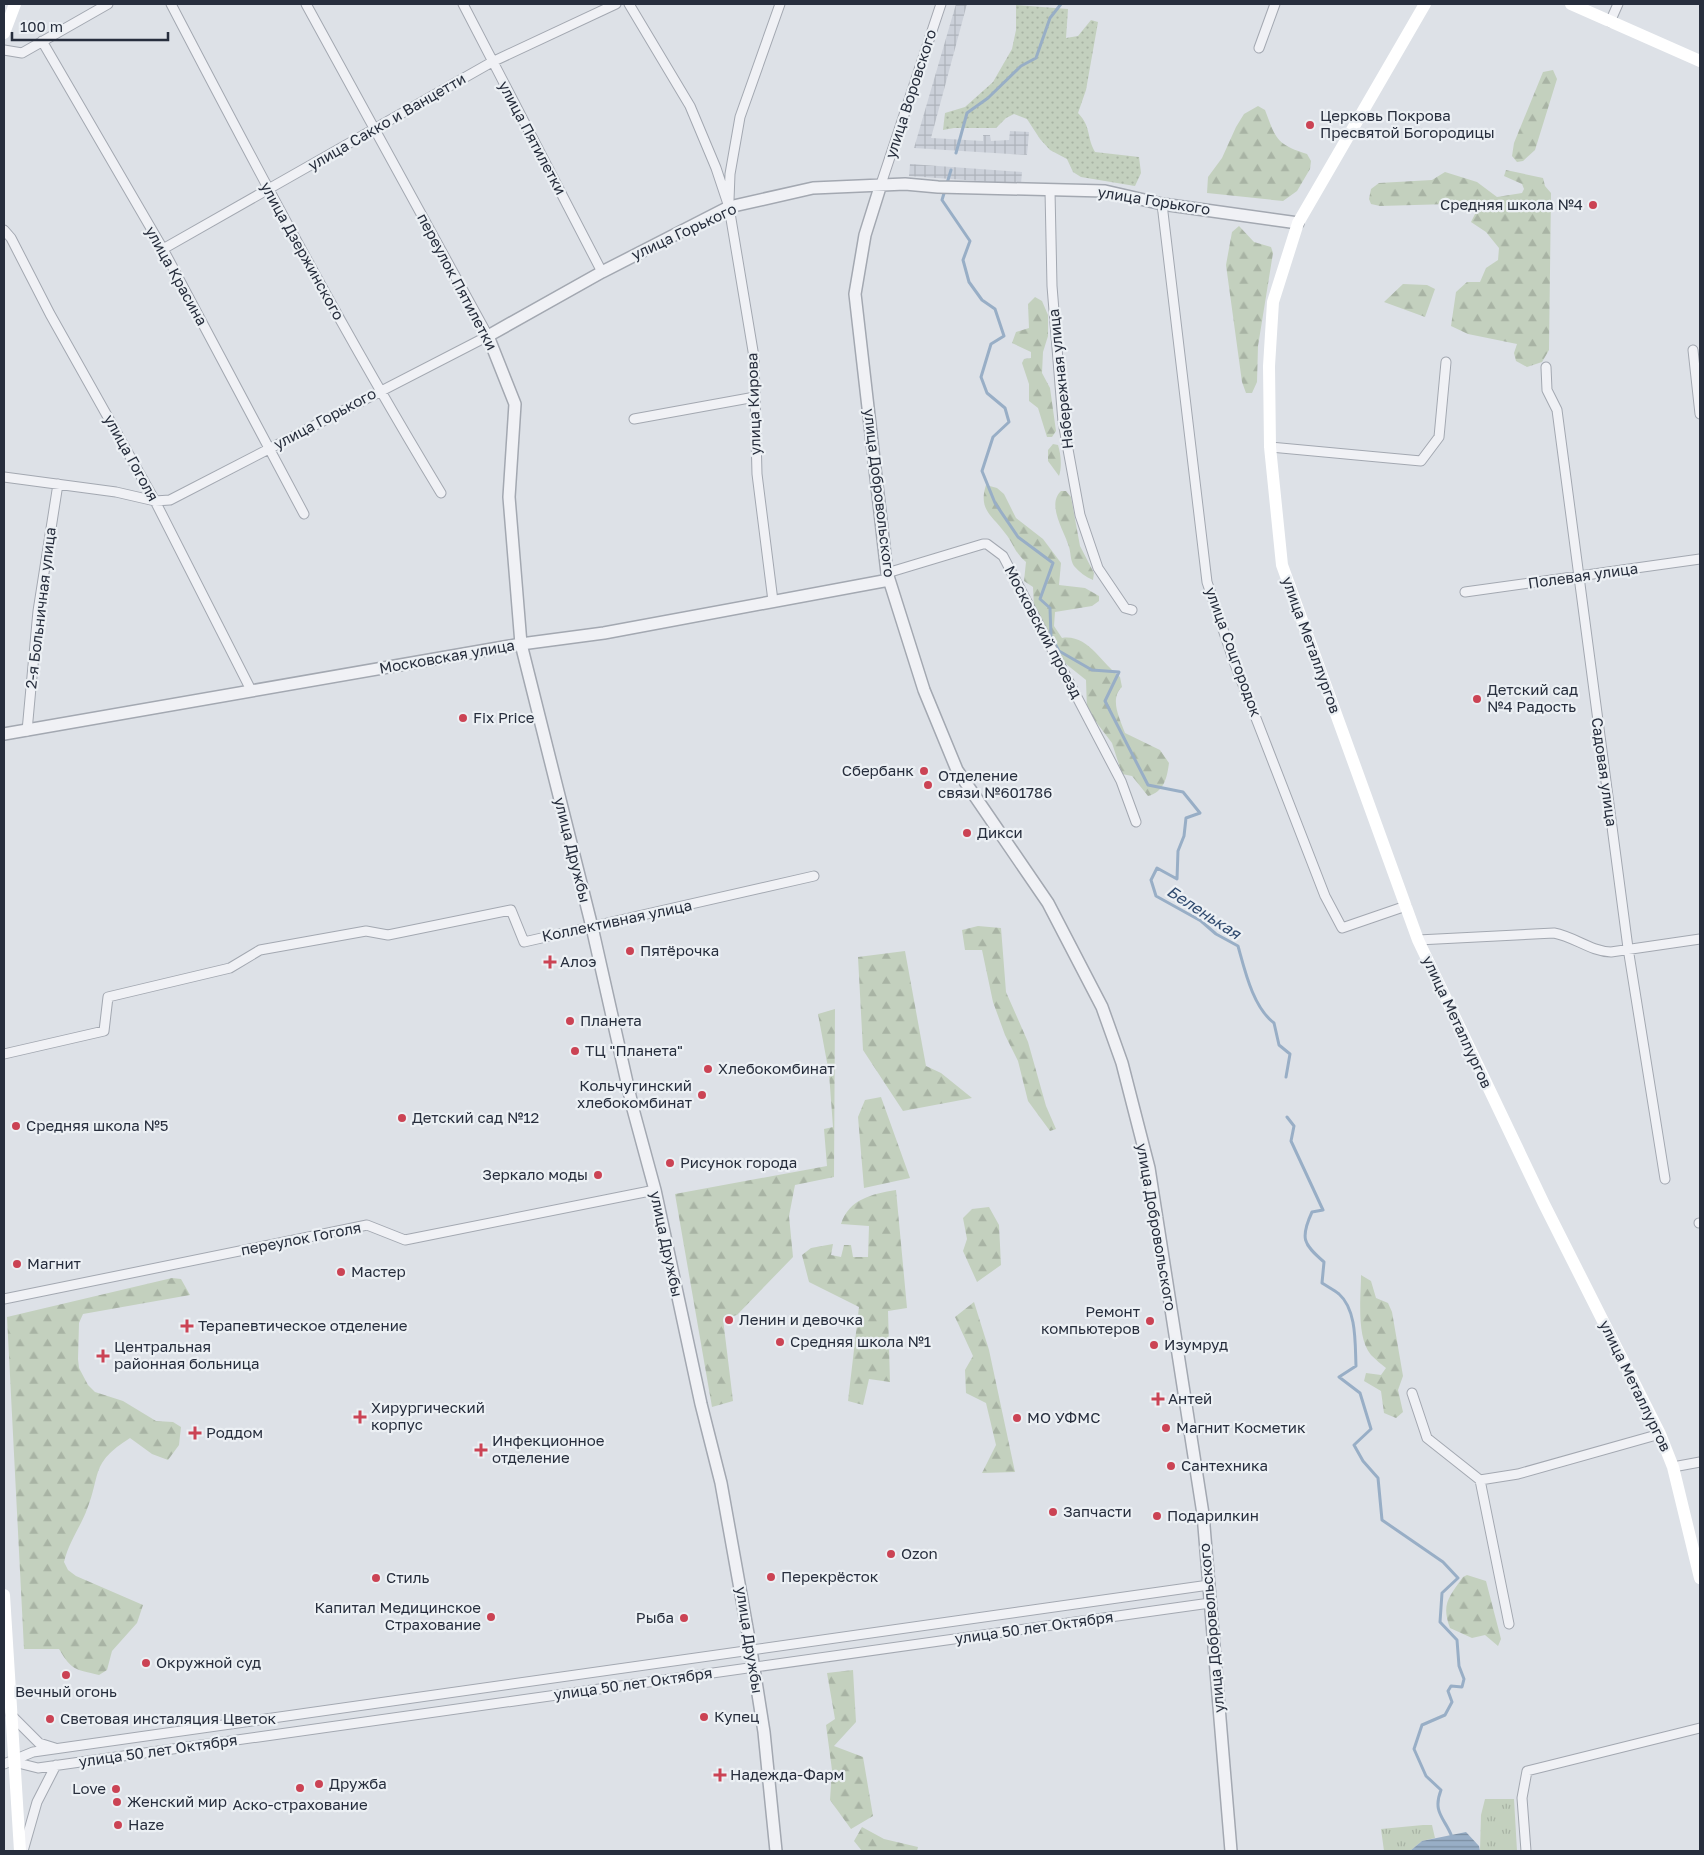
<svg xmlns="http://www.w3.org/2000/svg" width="1704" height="1855" font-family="'Golos Text',sans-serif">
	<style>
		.industrial { fill: url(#industrial-grid) }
		.grass { fill: url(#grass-dots) }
		.forest { fill: url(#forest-firs) }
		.park { fill: url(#park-tufts) }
		.water { fill: url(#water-rules) }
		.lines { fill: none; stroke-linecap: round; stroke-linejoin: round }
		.stream { stroke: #98aec6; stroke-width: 3 }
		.minor-casing { stroke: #a3a8b1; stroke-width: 11 }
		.tertiary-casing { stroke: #a3a8b1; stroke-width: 14 }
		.minor { stroke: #f0f1f5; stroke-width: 9 }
		.tertiary { stroke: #f0f1f5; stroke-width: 11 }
		.secondary { stroke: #fff; stroke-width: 12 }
		.poi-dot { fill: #cb4354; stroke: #ecf0f4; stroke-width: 2 }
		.labels { text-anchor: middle; stroke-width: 4.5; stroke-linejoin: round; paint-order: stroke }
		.street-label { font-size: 15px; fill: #272e3d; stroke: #ecf0f4 }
		.poi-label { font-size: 15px; fill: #272e3d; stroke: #ecf0f4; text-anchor: start }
		.water-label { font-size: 16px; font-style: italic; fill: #324c70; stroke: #ecf0f4 }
	</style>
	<defs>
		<pattern id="industrial-grid" width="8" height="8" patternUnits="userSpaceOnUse" patternTransform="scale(1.25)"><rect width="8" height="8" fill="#cbd0d9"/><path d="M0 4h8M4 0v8" fill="none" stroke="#aeb3bb"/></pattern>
		<pattern id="grass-dots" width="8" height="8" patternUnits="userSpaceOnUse" patternTransform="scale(1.25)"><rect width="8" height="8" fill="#c3d0be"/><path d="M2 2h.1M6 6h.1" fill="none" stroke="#a8b3a4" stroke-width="1.8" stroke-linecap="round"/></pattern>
		<pattern id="forest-firs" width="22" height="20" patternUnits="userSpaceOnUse" patternTransform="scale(1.25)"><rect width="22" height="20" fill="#c3d0be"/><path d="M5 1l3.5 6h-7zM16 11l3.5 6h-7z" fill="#a8b3a4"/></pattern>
		<pattern id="park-tufts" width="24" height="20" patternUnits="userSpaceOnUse" patternTransform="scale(1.25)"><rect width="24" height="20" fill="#c3d0be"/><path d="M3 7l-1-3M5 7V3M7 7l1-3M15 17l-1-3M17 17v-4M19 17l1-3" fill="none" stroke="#a8b3a4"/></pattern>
		<pattern id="water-rules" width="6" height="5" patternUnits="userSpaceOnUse" patternTransform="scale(1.25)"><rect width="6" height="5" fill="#98aec6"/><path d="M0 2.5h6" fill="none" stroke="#7c8ea2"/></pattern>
	</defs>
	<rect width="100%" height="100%" fill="#dde1e7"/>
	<path class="industrial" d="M956,4h11l-36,134 52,3v-6h7l1,6 18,-1 1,-9 19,1 -2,23 -113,-7z
		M910,164l112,8 -1,12 -112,-8z"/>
	<path class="grass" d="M1016,5l52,4 -2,29 12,-2 13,-16 7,2 -12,68 -8,23c14,15 8,23 17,39l44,5 2,16 -6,13 -54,-9 -8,-5 -6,-13 -17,-9 -10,-11 -13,-20 -13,-5 -8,4 -10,10h-42l-11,2 2,-17 20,-6 28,-25 19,-33 4,-19z"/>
	<path class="forest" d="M1553,70l4,9 -22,71 -12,11 -6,1 -5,-6 2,-13 29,-71z
		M1258,106l7,4c11,29 11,34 42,44l4,7 -1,8 -13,22 -14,10 -76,-8 1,-16 14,-19 14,-31 8,-13z
		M1506,170l37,8 2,8 6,7 -2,157 -7,12 -15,5 -11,-6 -2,-8 3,-9 -49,-10 -17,-8 5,-34 11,-10h13l6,-14 12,-8 1,-12 -13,-16 -15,-10 6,-12 13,-1 1,-4 -7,-2 -104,3 -9,-2 -2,-5 2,-10 8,-6 53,-3 13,-8 32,10 20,15 25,-4 2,-4 -2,-5 -18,-8z
		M1239,226l15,16 17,5 2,6 -15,93 -1,36 -5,11h-6l-4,-11 -16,-117 6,-33z
		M1403,284l24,1 8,4 -10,28 -41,-15z
		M1035,297l7,4 6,14v21l-5,16 -1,21 8,15 6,43 -4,6h-5l-9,-29 -9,-7v-17l-7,-21 2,-4 7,-1v-6l-19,-9 4,-11 13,-4 -1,-24z
		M1053,444l5,1c3,9 4,22 1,31l-11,-15v-11z
		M986,485l11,3 7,6 12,24 27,21 18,24 -2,22 26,3 14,8v5l-7,5 -37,6 -1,14 8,12c26,-4 39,25 58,39l2,10c-13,12 -2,32 3,46l35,17 9,13c-2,15 -5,29 -21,33l-16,-20 -10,-2 -10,-31 -25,-33 -1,-30 -25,-20 -27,-52 -1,-21 -9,-6 2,-19c-12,-10 -12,-18 -21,-29 -13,-18 -27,-23 -19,-48z
		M1061,491h5l5,6 9,49 14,27 -1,7c-7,-3 -14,-8 -19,-14 -4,-6 -3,-13 -5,-19 -4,-15 -23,-42 -8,-56z
		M978,926l23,2 5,64 22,50 18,64 10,23 -6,2 -22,-30 -10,-40 -13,-26 -12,-33 -11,-52h-17l-3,-20z
		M905,951l21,115 15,7 31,25 -69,13 -40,-61 -5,-93z
		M835,1009l-1,168 -39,8 -6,31 4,41 -56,58 -14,4 10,82 -21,6 -37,-213 152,-28 -3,-37 9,-2 -4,-54 -11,-59z
		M881,1097l29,81 -46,10 -6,-71 7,-17z
		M896,1190l11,118 -19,3 2,71 -21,-3 -6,26 -15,-4 11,-94 -50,-25 -7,-27 9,-7 22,-4 -2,11 10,2 3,-12h7l2,12h15l1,-31 -28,-2c8,-25 31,-30 55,-34z
		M989,1207l10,18 2,40 -24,17 -14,-31 4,-12 -4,-21 9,-9z
		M1361,1275l10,6 5,17 12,5 4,9 11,64 -5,14 5,22 -7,6 -12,-5 -3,-22 -17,-10 2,-8 15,2 5,-7c-5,-4 -10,-8 -15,-13 -15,-18 -10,-58 -10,-80z
		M172,1278l9,1 9,16 -107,19 -4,9 -1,36 1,9 9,17 7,7 28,9 33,20 17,1 8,5 -2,18 -11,15 -16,-6 -22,-16c-41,26 -28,36 -44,74 -8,19 -17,30 -22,50l4,8 8,6 67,29 -6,18 -25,28 -5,19 -8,5c-24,-6 -27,-4 -40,-26h-35l-17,-332z
		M974,1302l15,48 26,122 -33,1 14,-28 -10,-42 -20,-10 -1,-23 8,-14 -18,-39z
		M1467,1575l19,6 15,58 -3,7 -13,-11 -13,3 -22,-10c-9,-24 -1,-31 13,-51z
		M853,1670l3,52 -22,24 29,11 10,59 -22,13 -21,-29 2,-30 -6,-45 9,-6 -8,-46z
		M862,1827l22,12 34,8 -1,4h-55l-8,-10z"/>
	<path class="park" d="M1485,1799h29l3,52h-37l1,-36z
		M1423,1825h9l3,13 -13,3 -12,10h-26l-3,-22z"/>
	<path class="water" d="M1466,1832l13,14 1,5h-70l12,-10z"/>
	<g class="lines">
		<path class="stream" d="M956,153l11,-40 21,-15 33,-32 15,-8 14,-40 11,-14
			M951,170l-9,30 28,41 -7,19 6,22 13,18 13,9 9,27 -13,8 -10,33 6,16 18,15 4,14 -16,15 -11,34 13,32 23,34 35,26 -13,36 10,9 1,29 8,14 33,19 27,2 -14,29 43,84 35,7 17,21 -14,5 -2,18 -6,15 -1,28 -20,-11 -6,12 5,16 45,25 15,13 22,12c7,25 15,61 36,77l5,22 11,9 -4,23
			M1287,1117l7,9 -3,15 32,69 -11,2c-12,26 -9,32 12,50l-2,21c6,4 12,7 17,11 18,16 16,50 17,72l-17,11 21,16 11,36 -17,16 9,16 15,17 4,42 61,42 15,16 -16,15 -2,29 17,18 2,26 5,13 -2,8 -11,-1 -3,5 4,11 -7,13 -23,10 -8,24 12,27 15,14c-9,23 4,28 11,47"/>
		<defs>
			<path id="minor" d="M171,4c86,165 173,329 270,489
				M463,4l139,268
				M629,4l61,102 26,62 13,39 25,150 3,117 16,127
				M1610,22l8,-18
				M42,41l121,208 141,265
				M1259,48l16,-44
				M4,50l18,3 86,-49
				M881,184l60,-180
				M1050,191l2,95 11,136 17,93 18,53 27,40 7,2
				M729,200l1,-26 10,-57 40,-113
				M1162,204l45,378 26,77 92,237 17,32 64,-22
				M4,230l7,8 39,76 105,187 96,189
				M163,249l329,-187 124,-58
				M1693,350l7,64
				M1546,367l1,23 10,20 71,538 37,231
				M634,419l121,-22
				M1270,447l151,14 18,-24 7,-75
				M4,477l112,15 39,9 15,-1 318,-164 -182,-332
				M887,573l96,-29h4l16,12 118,225 15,41
				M1465,592l235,-33
				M27,731l11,-120 20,-127
				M1418,940l136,-7c21,4 36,18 57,19l89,-13
				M4,1054l100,-23 4,-34 122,-29 30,-18 106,-19 22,4 123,-25 13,32 290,-66
				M1699,1223h1
				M4,1299l363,-74 38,15 250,-50
				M1412,1393l15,45 53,42 29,144
				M1673,1467l27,-5
				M1480,1480l38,-6 142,-40
				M11,1715l28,28 16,5
				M14,1762l24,6 1172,-165
				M4,1764l29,-12 1176,-167
				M23,1851l14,-49 19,-37
				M1526,1851l-4,-53 5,-27 173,-43"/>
			<path id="tertiary" d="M881,184l-16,51 -10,59 32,279 37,117 33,80 91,133 54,104 20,56 27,105 54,346 28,337
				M4,734l517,-90 83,-11 285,-53
				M776,1851l-12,-119 -13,-82 -30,-167 -20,-79 -46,-214 -22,-81 -41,-182 -71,-283 -12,-147 6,-93 -27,-68 114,-64 127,-65 84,-19 92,-4 33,3 167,4 57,13 136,19"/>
		</defs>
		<use href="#minor" class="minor-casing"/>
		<use href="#tertiary" class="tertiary-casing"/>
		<use href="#minor" class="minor"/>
		<use href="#tertiary" class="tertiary"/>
		<path class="secondary" d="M1425,4l-127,219 -25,79 -4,64 1,81 12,118 136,375 126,264 116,230 13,33 27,111
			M1571,4l129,57
			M4,33l11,-29
			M4,1595l16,256"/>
	</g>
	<g class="poi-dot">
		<circle cx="1310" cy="125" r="5"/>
		<circle cx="1593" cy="205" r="5"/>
		<circle cx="1477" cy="699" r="5"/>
		<circle cx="463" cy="718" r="5"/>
		<circle cx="924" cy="771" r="5"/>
		<circle cx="928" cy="785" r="5"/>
		<circle cx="967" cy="833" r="5"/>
		<circle cx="630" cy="951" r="5"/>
		<path d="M547.5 954.5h5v5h5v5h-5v5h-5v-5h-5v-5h5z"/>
		<circle cx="570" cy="1021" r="5"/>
		<circle cx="575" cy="1051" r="5"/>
		<circle cx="708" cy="1069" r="5"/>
		<circle cx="702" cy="1095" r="5"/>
		<circle cx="402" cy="1118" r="5"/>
		<circle cx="16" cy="1126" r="5"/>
		<circle cx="670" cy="1163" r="5"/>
		<circle cx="598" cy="1175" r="5"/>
		<circle cx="17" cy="1264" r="5"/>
		<circle cx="341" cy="1272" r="5"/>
		<circle cx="729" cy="1320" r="5"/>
		<circle cx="1150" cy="1321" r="5"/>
		<path d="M184.5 1318.5h5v5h5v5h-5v5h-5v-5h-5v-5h5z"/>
		<circle cx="780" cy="1342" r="5"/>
		<circle cx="1154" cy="1345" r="5"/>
		<path d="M100.5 1348.5h5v5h5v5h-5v5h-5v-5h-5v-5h5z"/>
		<path d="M1155.5 1391.5h5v5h5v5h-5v5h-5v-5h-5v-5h5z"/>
		<path d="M357.5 1409.5h5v5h5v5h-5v5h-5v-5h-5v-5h5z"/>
		<circle cx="1017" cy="1418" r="5"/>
		<circle cx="1166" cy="1428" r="5"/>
		<path d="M192.5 1425.5h5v5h5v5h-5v5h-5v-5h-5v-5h5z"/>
		<path d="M478.5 1442.5h5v5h5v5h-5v5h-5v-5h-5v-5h5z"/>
		<circle cx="1171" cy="1466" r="5"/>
		<circle cx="1053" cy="1512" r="5"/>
		<circle cx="1157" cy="1516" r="5"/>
		<circle cx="891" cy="1554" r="5"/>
		<circle cx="771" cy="1577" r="5"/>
		<circle cx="376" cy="1578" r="5"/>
		<circle cx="491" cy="1617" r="5"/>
		<circle cx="684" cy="1618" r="5"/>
		<circle cx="146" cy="1663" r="5"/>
		<circle cx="66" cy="1675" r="5"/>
		<circle cx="704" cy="1717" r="5"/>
		<circle cx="50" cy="1719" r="5"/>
		<path d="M717.5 1767.5h5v5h5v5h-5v5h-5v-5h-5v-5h5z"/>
		<circle cx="319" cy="1784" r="5"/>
		<circle cx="300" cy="1788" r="5"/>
		<circle cx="116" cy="1789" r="5"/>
		<circle cx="117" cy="1802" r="5"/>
		<circle cx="118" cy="1825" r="5"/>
	</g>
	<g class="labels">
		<g class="street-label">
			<text transform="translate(911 94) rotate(-72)" y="5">улица Воровского</text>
			<text transform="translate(387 122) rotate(-30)" y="5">улица Сакко и Ванцетти</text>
			<text transform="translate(532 138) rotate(62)" y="5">улица Пятилетки</text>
			<text transform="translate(1154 201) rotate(9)" y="5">улица Горького</text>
			<text transform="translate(684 232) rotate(-25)" y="5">улица Горького</text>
			<text transform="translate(302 251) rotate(61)" y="5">улица Дзержинского</text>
			<text transform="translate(176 276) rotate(61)" y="5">улица Красина</text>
			<text transform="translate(457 282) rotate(62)" y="5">переулок Пятилетки</text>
			<text transform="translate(1061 379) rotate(-96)" y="5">Набережная улица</text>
			<text transform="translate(754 404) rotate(-92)" y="5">улица Кирова</text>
			<text transform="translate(325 419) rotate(-28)" y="5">улица Горького</text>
			<text transform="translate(131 458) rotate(61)" y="5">улица Гоголя</text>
			<text transform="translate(879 493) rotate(83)" y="5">улица Добровольского</text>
			<text transform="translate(1583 576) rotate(-8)" y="5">Полевая улица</text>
			<text transform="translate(41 608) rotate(-83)" y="5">2-я Больничная улица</text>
			<text transform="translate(1043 632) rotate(62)" y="5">Московский проезд</text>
			<text transform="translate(1311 645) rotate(70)" y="5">улица Металлургов</text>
			<text transform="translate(1233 652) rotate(70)" y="5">улица Соцгородок</text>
			<text transform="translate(447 657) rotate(-10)" y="5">Московская улица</text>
			<text transform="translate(1604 772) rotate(82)" y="5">Садовая улица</text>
			<text transform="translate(572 850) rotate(76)" y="5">улица Дружбы</text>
			<text transform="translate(617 921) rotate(-12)" y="5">Коллективная улица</text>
			<text transform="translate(1457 1022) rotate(65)" y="5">улица Металлургов</text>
			<text transform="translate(1156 1227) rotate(80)" y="5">улица Добровольского</text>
			<text transform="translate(301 1239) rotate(-11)" y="5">переулок Гоголя</text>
			<text transform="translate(666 1244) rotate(78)" y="5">улица Дружбы</text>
			<text transform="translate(1635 1386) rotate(64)" y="5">улица Металлургов</text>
			<text transform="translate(1034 1628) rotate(-8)" y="5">улица 50 лет Октября</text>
			<text transform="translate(1212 1628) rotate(-95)" y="5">улица Добровольского</text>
			<text transform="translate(749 1640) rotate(81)" y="5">улица Дружбы</text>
			<text transform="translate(633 1684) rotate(-8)" y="5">улица 50 лет Октября</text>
			<text transform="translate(158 1751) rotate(-8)" y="5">улица 50 лет Октября</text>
		</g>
		<g class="poi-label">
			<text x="1320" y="121">Церковь Покрова<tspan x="1320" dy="17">Пресвятой Богородицы</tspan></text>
			<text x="1583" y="210" text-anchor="end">Средняя школа №4</text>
			<text x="1487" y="695">Детский сад<tspan x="1487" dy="17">№4 Радость</tspan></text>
			<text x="473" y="723">Fix Price</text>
			<text x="914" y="776" text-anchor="end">Сбербанк</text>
			<text x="938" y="781">Отделение<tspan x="938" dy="17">связи №601786</tspan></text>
			<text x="977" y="838">Дикси</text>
			<text x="640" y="956">Пятёрочка</text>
			<text x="560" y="967">Алоэ</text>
			<text x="580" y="1026">Планета</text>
			<text x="585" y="1056">ТЦ "Планета"</text>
			<text x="718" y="1074">Хлебокомбинат</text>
			<text x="692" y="1091" text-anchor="end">Кольчугинский<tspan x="692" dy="17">хлебокомбинат</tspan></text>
			<text x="412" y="1123">Детский сад №12</text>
			<text x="26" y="1131">Средняя школа №5</text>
			<text x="680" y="1168">Рисунок города</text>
			<text x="588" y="1180" text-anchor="end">Зеркало моды</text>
			<text x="27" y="1269">Магнит</text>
			<text x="351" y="1277">Мастер</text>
			<text x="1140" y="1317" text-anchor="end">Ремонт<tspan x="1140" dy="17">компьютеров</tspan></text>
			<text x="739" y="1325">Ленин и девочка</text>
			<text x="198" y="1331">Терапевтическое отделение</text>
			<text x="790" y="1347">Средняя школа №1</text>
			<text x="1164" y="1350">Изумруд</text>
			<text x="114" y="1352">Центральная<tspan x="114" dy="17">районная больница</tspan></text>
			<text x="1168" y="1404">Антей</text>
			<text x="371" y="1413">Хирургический<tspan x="371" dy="17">корпус</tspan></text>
			<text x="1027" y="1423">МО УФМС</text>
			<text x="1176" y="1433">Магнит Косметик</text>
			<text x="206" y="1438">Роддом</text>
			<text x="492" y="1446">Инфекционное<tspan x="492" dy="17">отделение</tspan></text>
			<text x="1181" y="1471">Сантехника</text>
			<text x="1063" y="1517">Запчасти</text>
			<text x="1167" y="1521">Подарилкин</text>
			<text x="901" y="1559">Ozon</text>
			<text x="781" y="1582">Перекрёсток</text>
			<text x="386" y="1583">Стиль</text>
			<text x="481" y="1613" text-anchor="end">Капитал Медицинское<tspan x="481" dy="17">Страхование</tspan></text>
			<text x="674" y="1623" text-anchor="end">Рыба</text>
			<text x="156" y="1668">Окружной суд</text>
			<text x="66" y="1697" text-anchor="middle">Вечный огонь</text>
			<text x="714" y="1722">Купец</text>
			<text x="60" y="1724">Световая инсталяция Цветок</text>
			<text x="730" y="1780">Надежда-Фарм</text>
			<text x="329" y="1789">Дружба</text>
			<text x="106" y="1794" text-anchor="end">Love</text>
			<text x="127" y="1807">Женский мир</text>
			<text x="300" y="1810" text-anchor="middle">Аско-страхование</text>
			<text x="128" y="1830">Haze</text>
		</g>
		<g class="water-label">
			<text transform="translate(1204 912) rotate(33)" y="6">Беленькая</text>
		</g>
	</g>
	<rect width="1704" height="1855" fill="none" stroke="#272e3d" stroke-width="10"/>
	<path d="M12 32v8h156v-8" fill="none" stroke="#272e3d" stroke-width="2.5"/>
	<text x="20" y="32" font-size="15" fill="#272e3d" stroke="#ecf0f4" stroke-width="4" paint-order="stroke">100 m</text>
</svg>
